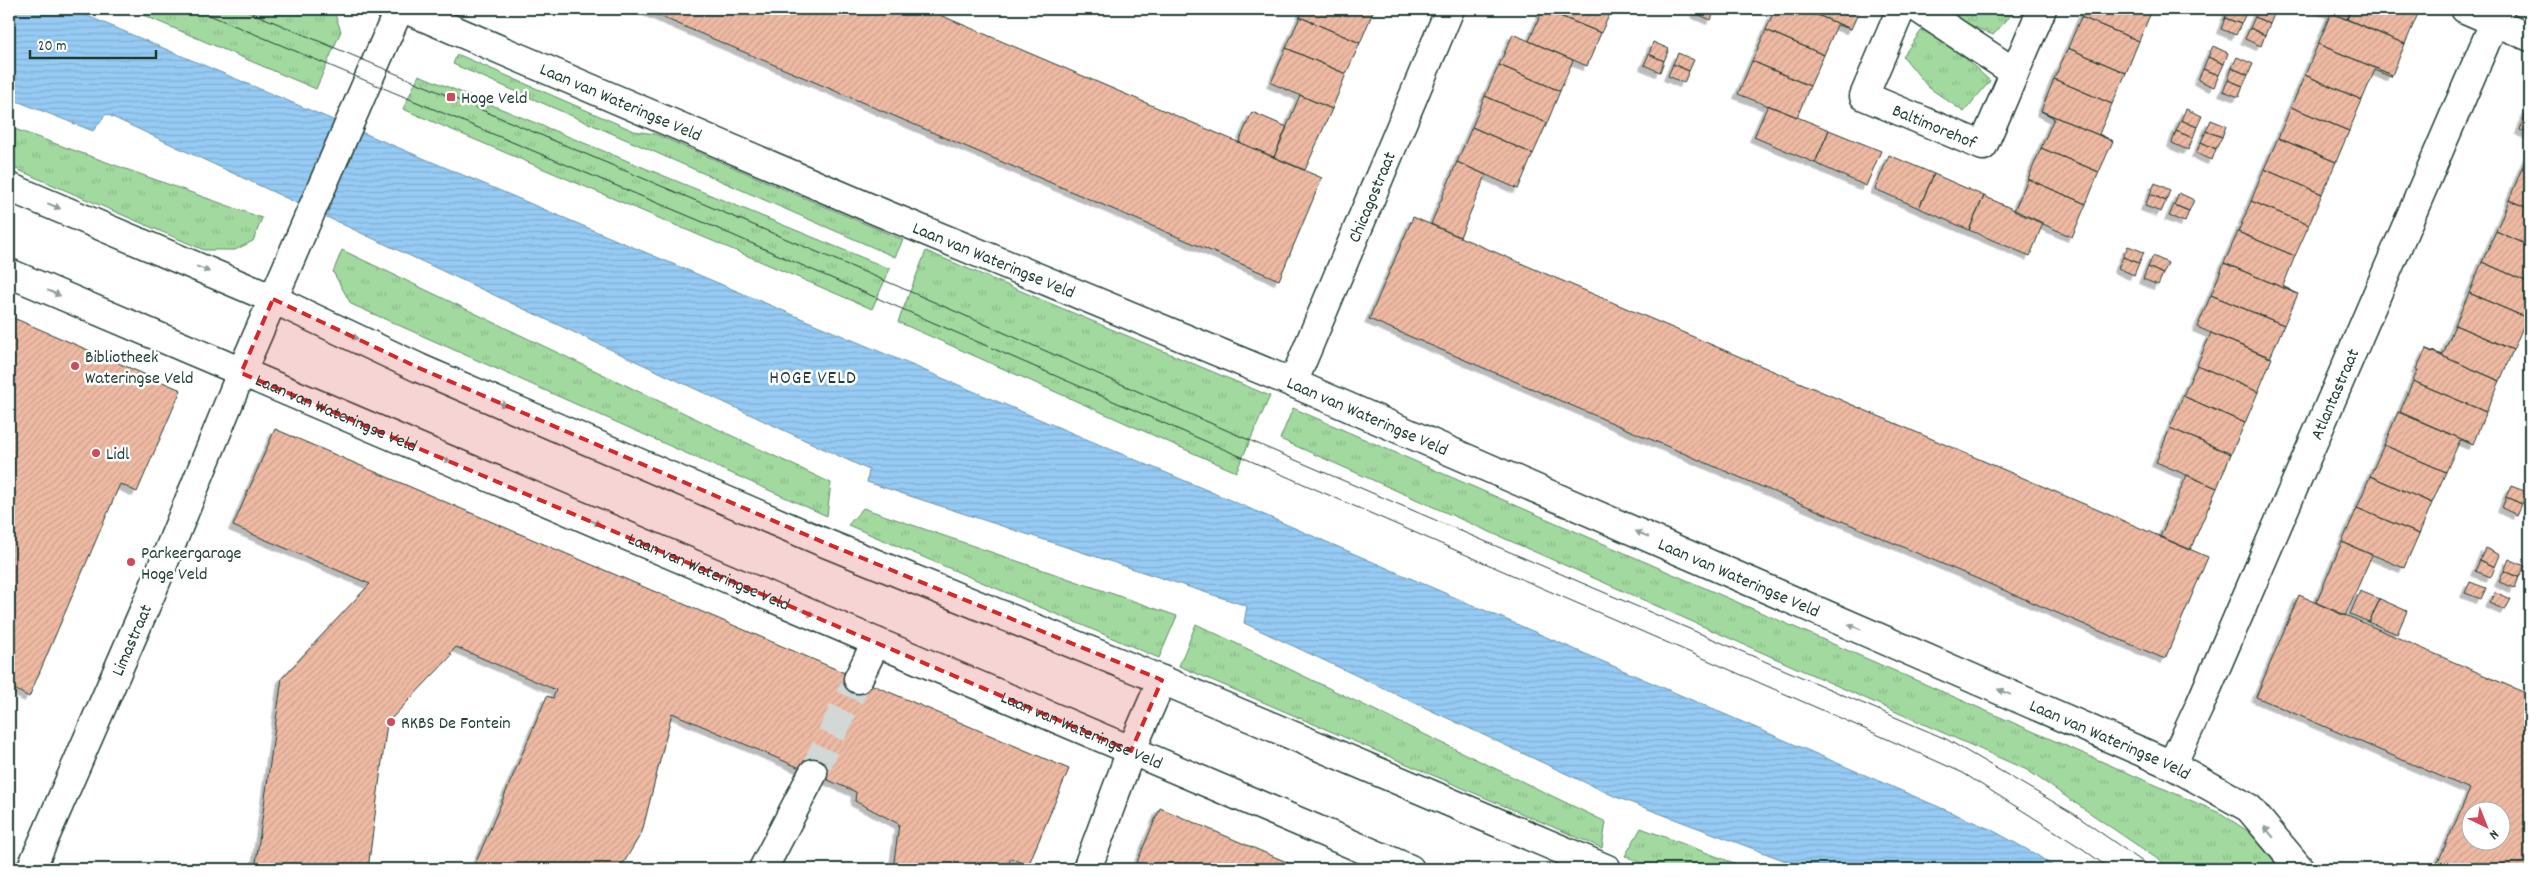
<svg xmlns="http://www.w3.org/2000/svg" width="2539" height="878" font-family="Dekko,sans-serif">
	<style>
		.grass { fill: url(#grass-tufts); stroke: #608b69 }
		.water { fill: url(#water-rules); stroke: #6692a7 }
		.building { fill: url(#building-hatch); stroke: #1f3d34; fill-rule: evenodd; filter: url(#shadow) }
		.lines { fill: none; stroke-linecap: round; stroke-linejoin: round }
		.minor-tunnel { stroke: #d2d8d6; stroke-width: 28; stroke-dasharray: 28 14; stroke-linecap: butt }
		.minor-casing { stroke: #1f3d34; stroke-width: 31 }
		.minor { stroke: #fff; stroke-width: 28 }
		.tram { stroke: #1f3d34; stroke-width: 1 }
		.oneway { fill: #8f9e9a }
		.marked { fill: #d62828; fill-opacity: 0.2; stroke: #d62828; stroke-width: 4; stroke-dasharray: 10 6; stroke-linejoin: round }
		.poi-dot { fill: #d1495b; stroke: #fff; stroke-width: 2 }
		.labels { text-anchor: middle; stroke-width: 5; stroke-linejoin: round; paint-order: stroke }
		.poi-label { font-size: 18px; fill: #1f3d34; stroke: #fff; text-anchor: start }
		.street-label { font-size: 18px; fill: #1f3d34; stroke: #fff }
		.neighbourhood-label { font-size: 19px; letter-spacing: 1px; fill: #1f3d34; stroke: #fff }
	</style>
	<defs>
		<pattern id="grass-tufts" width="24" height="20" patternUnits="userSpaceOnUse" patternTransform="scale(1.25)"><rect width="24" height="20" fill="#a1d99e"/><path d="M3 7l-1-3M5 7V3M7 7l1-3M15 17l-1-3M17 17v-4M19 17l1-3" fill="none" stroke="#8abb89"/></pattern>
		<pattern id="water-rules" width="6" height="5" patternUnits="userSpaceOnUse" patternTransform="scale(1.25)"><rect width="6" height="5" fill="#96cbf4"/><path d="M0 2.5h6" fill="none" stroke="#81afd2"/></pattern>
		<pattern id="building-hatch" width="6" height="6" patternUnits="userSpaceOnUse" patternTransform="scale(1.25)"><rect width="6" height="6" fill="#efbaa3"/><path d="M-1 1l2-2M0 6l6-6M5 7l2-2" fill="none" stroke="#cca18d"/></pattern>
		<filter id="shadow"><feDropShadow dx="-4.5" dy="4.5" stdDeviation="0" flood-color="#0004"/></filter>
	</defs>
	<rect width="100%" height="100%" fill="#fff"/>
	<filter id="ink" filterUnits="userSpaceOnUse"><feTurbulence type="fractalNoise" baseFrequency=".02" numOctaves="2"/><feDisplacementMap in="SourceGraphic" scale="10" xChannelSelector="R" yChannelSelector="G"/><feConvolveMatrix kernelMatrix="1 2 1 2 8 2 1 2 1" color-interpolation-filters="sRGB"/></filter>
	<g filter="url(#ink)">
		<path class="grass" d="M129,9h204l8,22 -25,58z
			M1946,9h71l-24,26 -41,-18z
			M1927,23l63,58 -26,31 -36,-25 -25,-31z
			M457,54l177,77 21,3 248,106 -8,17 -442,-193z
			M419,75l471,194 -18,40 -469,-200z
			M9,127l253,91 -9,23 -18,9h-31l-195,-84z
			M342,250l489,233 -4,33 -476,-212 -18,-32z
			M926,251l344,145 -34,76 -338,-150z
			M1293,408l929,406 33,22 24,33h-107l-145,-99 -747,-331z
			M863,508l314,108 -18,42 -311,-133z
			M1196,624l410,198 -4,26 -423,-182z
			M1641,828l109,41h-93l-32,-13z"/>
		<path class="water" d="M9,9h62l1138,482 783,339 45,25 20,14h-250l-191,-72 -372,-174 3,-17 -380,-124 2,-12 -763,-356 -13,17 -84,-33z"/>
		<path class="building" d="M643,9h283l396,169 -43,102z
			M1303,9h63l7,3 -13,31 -60,-26z
			M1543,9h69l-11,24z
			M1543,9l58,24 -14,33 -58,-25z
			M1697,9h18l-4,11 -16,-7z
			M1775,9h28l48,20 -14,-4 -13,30 -58,-25z
			M1803,9h57l-9,20z
			M2085,9h64l3,1 -13,31 -58,-24z
			M2229,9l17,4 -5,11 -16,-6z
			M2258,9h9l8,3 -5,12 -15,-7z
			M2319,9h33l-5,10z
			M2352,9h68l-15,35 -58,-25z
			M2331,13l74,31 -13,31 -74,-31z
			M1300,17l60,26 -14,31 -60,-26z
			M2081,17l58,24 -13,32 -58,-25z
			M2255,17l15,7 -5,11 -15,-7z
			M2225,18l16,6 -5,11 -15,-6z
			M2250,28l15,7 -4,11 -16,-7z
			M1766,30l58,25 -14,31 -58,-25z
			M1513,34l60,26 -13,31 -61,-26z
			M1653,42l16,7 -5,12 -15,-7z
			M2318,44l74,31 -1,2 -16,-7 -13,30 -57,-25z
			M2213,46l15,7 -4,11 -16,-7z
			M1286,48l60,26 -14,35 -61,-26z
			M2068,48l58,25 -14,31 -58,-25z
			M1678,53l16,7 -5,11 -16,-7z
			M1649,54l15,7 -4,11 -16,-7z
			M2208,57l16,7 -5,11 -16,-6z
			M2237,57l16,7 -5,11 -16,-7z
			M1752,61l58,25 -13,31 -59,-23z
			M1673,64l16,7 -5,12 -16,-7z
			M1499,65l61,26 -13,32 -62,-27z
			M2232,68l16,7 -5,11 -15,-6z
			M2203,69l16,6 -5,12 -16,-7z
			M2305,75l57,25 -13,31 -58,-24z
			M2054,79l58,25 -13,30 14,7 -72,-30z
			M2228,80l15,6 -4,11 -16,-6z
			M1300,95l32,14 -27,61 -31,-13z
			M1485,96l62,27 -14,31 -61,-27z
			M1768,105l61,25 -14,33 -61,-26z
			M2291,107l58,24 -13,31 -58,-24z
			M2530,107v28l-10,-5 7,-20 2,1z
			M2186,109l16,7 -5,11 -16,-7z
			M2041,111l72,30 -14,31 -58,-24 13,-30z
			M1252,112l35,15 -13,30 -35,-15z
			M2181,120l16,7 -4,11 -17,-7z
			M2211,120l15,6 -4,11 -16,-6z
			M1472,127l61,27 -15,35 -61,-27z
			M1829,130l52,21 -15,35 -51,-23z
			M2176,131l17,7 -5,12 -16,-7z
			M2206,131l16,6 -6,12 -15,-7z
			M2278,138l58,24 -14,32 -58,-25z
			M2201,142l15,7 -4,11 -16,-7z
			M2041,148l58,24 -13,32 -58,-25z
			M2530,150v22l-8,-4z
			M1889,155l45,19 -15,34 -44,-19z
			M1457,162l29,13 -26,62 -29,-13z
			M2522,168l8,4v37l-21,-9z
			M2264,169l58,25 -13,31 -58,-24z
			M1934,174l50,22 -15,34 -50,-22z
			M2028,179l58,25 -14,33 -58,-26z
			M2155,183l15,7 -4,11 -16,-7z
			M2179,193l15,7 -5,11 -15,-6z
			M2150,194l16,7 -5,11 -16,-6z
			M1984,196l59,27 -13,33 -61,-26z
			M2509,200l21,9v37l-34,-15z
			M2251,201l58,24 -14,31 -57,-24z
			M2174,205l15,6 -4,11 -16,-6z
			M1413,217l795,340 -43,102 -796,-340z
			M2496,231l34,15v37l-48,-21z
			M2238,232l57,24 -12,30 15,8 -74,-31z
			M2128,246l16,6 -5,11 -16,-6z
			M2153,256l15,7 -5,11 -15,-7z
			M2123,257l16,6 -5,12 -16,-7z
			M2482,262l48,21v27l-3,8 -58,-25z
			M2224,263l74,31 -14,31 -73,-30z
			M2148,267l15,7 -5,11 -15,-6z
			M2469,293l58,25 -14,32 -58,-25z
			M2211,295l73,30 -14,33 -73,-31z
			M9,316l172,74 -44,102 -17,-8 -91,213 -20,-11z
			M2455,325l58,25 -13,31 -74,-32 17,6z
			M2211,333l61,25 -14,34 -61,-27z
			M2426,349l74,32 -14,31 -73,-31 5,-11 -2,-1z
			M2197,365l61,27 -13,31 -62,-27z
			M2413,381l73,31 -13,32 -73,-32z
			M2183,396l62,27 -14,31 -61,-26z
			M2398,412l75,32v1l-13,-5 -14,32 -62,-27z
			M2170,428l61,26 -14,34 -61,-26z
			M275,429l794,340 -41,97 -17,-8 -5,11h-113l6,-45 -44,-23 1,-9 -184,-79 -30,119 -22,37h-147l74,-173 6,2 3,-8 -100,-43 -6,7 2,1 -65,68 -19,146h-113l27,-191 88,-94 -137,-58z
			M2384,445l62,27 -14,31 -62,-27z
			M2187,475l30,13 -27,62 -30,-13z
			M2370,476l62,27 -13,31 -62,-26z
			M2511,486l16,6 -5,12 -16,-7z
			M2506,497l16,7 -5,11 -15,-7z
			M2357,508l62,26 -15,34 -62,-26z
			M2342,542l30,13 -27,61 -29,-13z
			M2485,548l15,7 -5,12 -15,-7z
			M2509,559l16,7 -6,11 -15,-6z
			M2480,560l15,7 -4,10 -16,-6z
			M2504,571l15,6 -4,11 -16,-6z
			M2470,582l16,6 -5,11 -16,-6z
			M2360,591l20,8 -11,23 -19,-8z
			M2495,592l16,7 -6,11 -16,-7z
			M2299,595l231,100v174h-95l35,-80 -214,-92zM2472,810h30v30h-30z
			M2380,599l27,12 -10,23 -28,-12z
			M1160,808l143,61h-169z"/>
		<g class="lines">
			<path class="minor-tunnel" d="M813,773l45,-94"/>
			<defs>
				<g id="minor">
					<path id="s1" d="M405,9l477,204 411,170 879,382 77,43 51,61"/>
					<path id="s2" d="M1901,9l-37,87 119,50 59,-137"/>
					<path d="M1919,9l95,63"/>
					<path d="M2465,9l65,28"/>
					<path d="M9,187l264,112 146,69 406,175 337,137 445,189"/>
					<path id="s3" d="M9,273l1401,596"/>
					<path id="s4" d="M1293,383l157,-374"/>
					<path d="M858,679l18,-37"/>
					<path id="s5" d="M2172,765l27,-58 301,-698"/>
					<path id="s6" d="M31,869l120,-275 90,-221 158,-364"/>
					<path d="M763,869l50,-96"/>
					<path d="M1087,869l44,-118 31,-71"/>
				</g>
			</defs>
			<use href="#minor" class="minor-casing"/>
			<use href="#minor" class="minor"/>
			<path class="tram" d="M195,9l503,211 1140,497 125,56 120,76 27,20
				M243,9l652,276 370,162 681,292 128,75 79,55"/>
		</g>
		<defs><path id="oneway-solid" d="M-6-.8H1V-3.2L6.5 0L1 3.2V.8H-6Z" transform="scale(1.25)"/></defs>
		<g class="oneway">
			<use href="#oneway-solid" transform="translate(54 206) rotate(23)"/>
			<use href="#oneway-solid" transform="translate(203 269) rotate(23)"/>
			<use href="#oneway-solid" transform="translate(54 293) rotate(23)"/>
			<use href="#oneway-solid" transform="translate(352 336) rotate(26)"/>
			<use href="#oneway-solid" transform="translate(500 403) rotate(23)"/>
			<use href="#oneway-solid" transform="translate(444 459) rotate(23)"/>
			<use href="#oneway-solid" transform="translate(594 522) rotate(23)"/>
			<use href="#oneway-solid" transform="translate(1642 534) rotate(-157)"/>
			<use href="#oneway-solid" transform="translate(808 613) rotate(23)"/>
			<use href="#oneway-solid" transform="translate(1855 627) rotate(-157)"/>
			<use href="#oneway-solid" transform="translate(2004 692) rotate(-157)"/>
			<use href="#oneway-solid" transform="translate(2269 832) rotate(-130)"/>
		</g>
	</g>
	<path class="marked" d="M273,299l146,69 406,175 337,137 -31,71 -890,-378z"/>
	<g class="poi-dot">
		<rect x="446" y="92" width="10" height="10" rx="2.5"/>
		<circle cx="75" cy="366" r="5"/>
		<circle cx="96" cy="453" r="5"/>
		<circle cx="131" cy="562" r="5"/>
		<circle cx="391" cy="722" r="5"/>
	</g>
	<g class="labels">
		<g class="poi-label">
			<text x="461" y="103">Hoge Veld</text>
			<text x="85" y="362">Bibliotheek<tspan x="85" dy="21">Wateringse Veld</tspan></text>
			<text x="106" y="459">Lidl</text>
			<text x="141" y="558">Parkeergarage<tspan x="141" dy="21">Hoge Veld</tspan></text>
			<text x="401" y="728">RKBS De Fontein</text>
		</g>
		<g class="street-label">
			<text dy="6" stroke="none"><textPath href="#s1" startOffset="235">Laan van Wateringse Veld</textPath></text>
			<text dy="6" stroke="none"><textPath href="#s2" startOffset="171">Baltimorehof</textPath></text>
			<text dy="6" stroke="none"><textPath href="#s4" startOffset="202">Chicagostraat</textPath></text>
			<text dy="6" stroke="none"><textPath href="#s1" startOffset="640">Laan van Wateringse Veld</textPath></text>
			<text dy="6" stroke="none"><textPath href="#s5" startOffset="405">Atlantastraat</textPath></text>
			<text dy="6" stroke="none"><textPath href="#s3" startOffset="356">Laan van Wateringse Veld</textPath></text>
			<text dy="6" stroke="none"><textPath href="#s1" startOffset="1045">Laan van Wateringse Veld</textPath></text>
			<text dy="6" stroke="none"><textPath href="#s3" startOffset="761">Laan van Wateringse Veld</textPath></text>
			<text dy="6" stroke="none"><textPath href="#s1" startOffset="1450">Laan van Wateringse Veld</textPath></text>
			<text dy="6" stroke="none"><textPath href="#s6" startOffset="250">Limastraat</textPath></text>
			<text dy="6" stroke="none"><textPath href="#s3" startOffset="1166">Laan van Wateringse Veld</textPath></text>
			<text dy="6" stroke="none"><textPath href="#s1" startOffset="1855">Laan van Wateringse Veld</textPath></text>
		</g>
		<g class="neighbourhood-label">
			<text x="813" y="383">HOGE VELD</text>
		</g>
	</g>
	<rect width="2539" height="878" fill="none" stroke="#fff" stroke-width="30"/>
	<rect x="15" y="15" width="2509" height="848" fill="none" stroke="#1f3d34" stroke-width="2" filter="url(#ink)"/>
	<g transform="translate(2486 826) rotate(137)"><circle r="24" fill="#ffffff" stroke="#a5b1ae"/>
	<path d="M0-4L9 19L0 12L-9 19Z" fill="#d1495b"/>
	<text y="-8" font-size="14" font-weight="bold" text-anchor="middle" fill="#1f3d34">N</text>
	</g>
	<path d="M30 50v8h126v-8" fill="none" stroke="#1f3d34" stroke-width="2.5"/>
	<text x="38" y="50" font-size="15" fill="#1f3d34" stroke="#ffffff" stroke-width="4" paint-order="stroke">20 m</text>
</svg>
